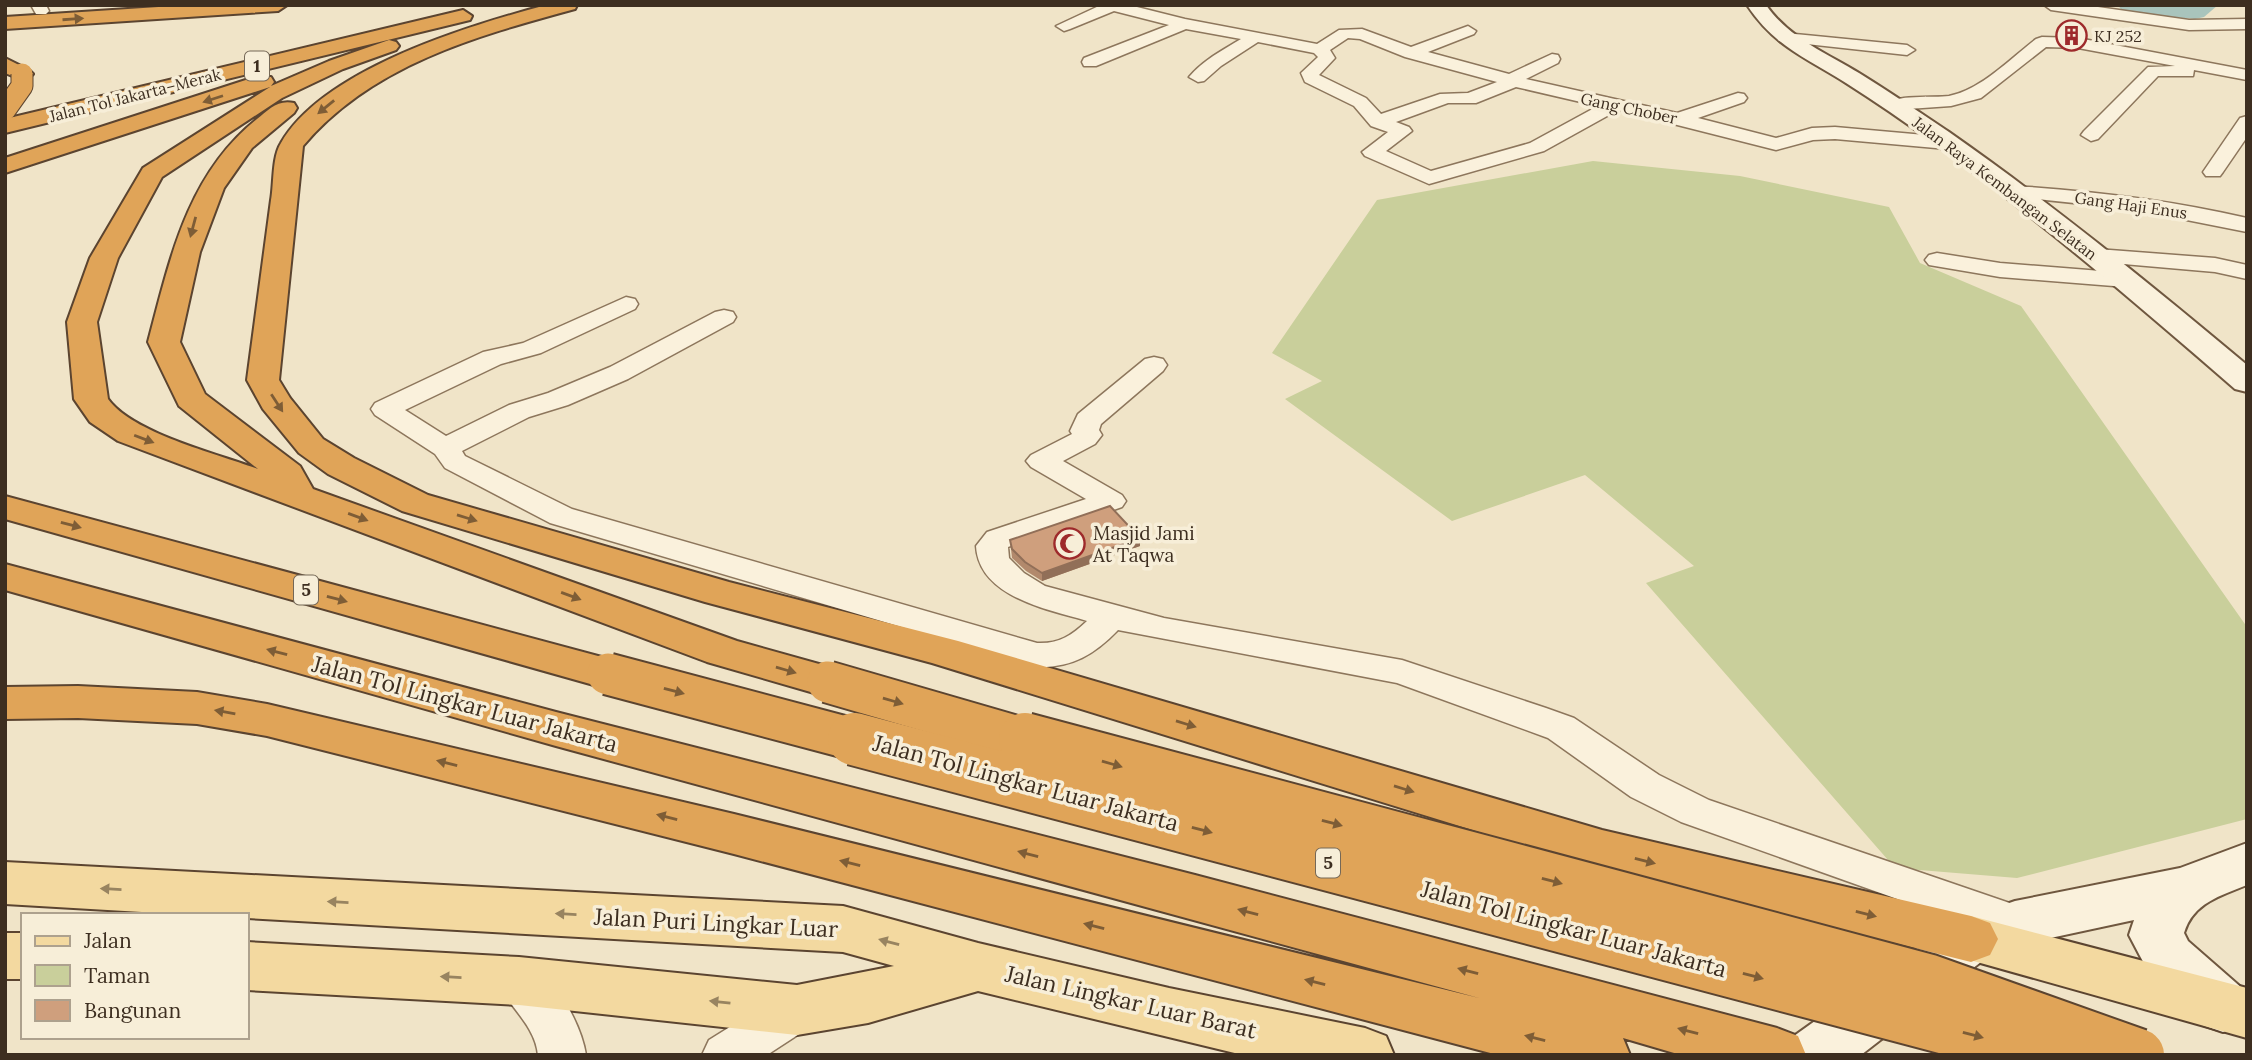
<svg xmlns="http://www.w3.org/2000/svg" width="2252" height="1060" font-family="Lora,serif">
	<style>
		.green { fill: #c9cf9b }
		.lines { fill: none; stroke-linecap: round; stroke-linejoin: round }
		.river { fill: #a9c4bc; fill-rule: evenodd }
		.street-casing { stroke: #8d765c; stroke-width: 3 }
		.secondary-casing { stroke: #6f573f; stroke-width: 4 }
		.primary-casing { stroke: #5b4430; stroke-width: 4 }
		.highway-casing { stroke: #5b4430; stroke-width: 4 }
		.street { fill: #faf1dc; fill-rule: evenodd }
		.secondary { fill: #faf1dc; fill-rule: evenodd }
		.primary { fill: #f3d9a0; fill-rule: evenodd }
		.highway { fill: #e0a458; fill-rule: evenodd }
		.highway-bridge-far2-casing { stroke: #5b4430; stroke-width: 23; stroke-linecap: butt }
		.highway-bridge-far1-casing { stroke: #5b4430; stroke-width: 45; stroke-linecap: butt }
		.highway-bridge-casing { stroke: #5b4430; stroke-width: 56; stroke-linecap: butt }
		.highway-bridge-far2 { stroke: #e0a458; stroke-width: 21 }
		.highway-bridge-far1 { stroke: #e0a458; stroke-width: 41 }
		.highway-bridge { stroke: #e0a458; stroke-width: 52 }
		.wall { fill: #b2896c }
		.shaded-wall { fill: #916f58 }
		.building { fill: #cf9f7d; stroke: #916f58; stroke-width: 2 }
		.oneway { fill: #7e5d36 }
		.oneway2 { fill: #988460 }
		.labels { text-anchor: middle; stroke-width: 7; stroke-linejoin: round; paint-order: stroke }
		.far-poi-label { font-size: 16px; fill: #3d2e20; stroke: #f7eed8; text-anchor: start }
		.far-street-label { font-size: 16px; fill: #3d2e20; stroke: #f7eed8 }
		.shield { fill: #f7eed8; stroke: #756857; stroke-width: 2 }
		.shield-label { font-size: 18px; font-weight: bold; fill: #3d2e20 }
		.poi-label { font-size: 19px; fill: #3d2e20; stroke: #f7eed8; text-anchor: start }
		.near-street-label { font-size: 23px; fill: #3d2e20; stroke: #f7eed8 }
	</style>
	<rect width="100%" height="100%" fill="#f0e4c8"/>
	<path class="green" d="M1593,161l147,15 149,31 31,56 101,43 226,321v192l-230,59 -122,-10 -249,-285 48,-17 -109,-91 -133,46 -167,-122 37,-18 -50,-28 105,-153z"/>
	<g class="lines">
		<path class="river" d="M2118,5h100l-14,12 -9,2 -64,-6 -9,-2z"/>
		<defs>
			<path id="street" d="M31,5h15l3,6 -3,3h-10z
				M1101,5h28l56,14 132,25 22,-14 23,-1 49,18 57,-21 8,5 -2,3 -46,18 81,22 43,-20 6,1 2,4 -2,4 -32,16 151,34 61,-20 6,1 3,4 -3,4 -46,16 78,20 36,-10 23,-1 112,10 10,6 -10,6 -112,-10 -22,1 -37,10 -158,-40 -74,41 -115,33 -64,-28 -3,-4 26,-20 -17,-6 -17,-20 -49,-24 -4,-9 17,-16 -4,-4 -56,-11 -37,24 -17,15 -6,1 -9,-5c14,-17 34,-27 52,-38l-55,-10 -90,37h-12l-2,-4 2,-4 85,-33 -55,-14 -44,18 -6,2 -8,-5zM1348,38l12,1 45,18 92,25 -29,11 -28,1 -59,20 -15,-16 -47,-23 16,-17 -5,-8zM1516,87l82,19 -68,37 -99,28 -45,-20 26,-20 -3,-4 -13,-5 52,-19h28z
				M2044,5h40l105,15 58,-1v10l-58,1 -138,-20z
				M1785,33l122,12 8,5 -8,5 -128,-14 -2,-3z
				M2042,37l36,1 169,32v10l-53,-10 -1,6h-35l-60,63 -7,2 -10,-6 3,-4 64,-64 27,-1 -97,-18 -32,-1 -65,51 -30,8 -57,4 -9,-5c9,-11 49,-7 64,-9 32,-6 62,-38 87,-57z
				M2247,116v21l-24,35 -3,4h-14l-3,-4 37,-54z
				M2014,186c79,5 156,14 233,32v14l-116,-23 -124,-13 -3,-4 3,-4z
				M2097,249l118,9 32,7v14l-32,-7 -126,-11 -3,-5 3,-5z
				M1937,253l63,10 126,10 8,2 4,5 -4,5 -8,2 -126,-10 -71,-12 -4,-5 4,-5z
				M626,297l9,2 3,5 -3,5 -94,44 -40,11 -96,46 41,26 63,-31 39,-12 62,-26 105,-55 9,-2 9,2 3,5 -3,5 -105,57 -60,26 -39,12 -67,34 3,5 107,53 465,134c22,1 34,-7 50,-22 -40,-12 -108,-24 -111,-75l11,-14 99,-33 -55,-32 -5,-6 5,-6 41,-21 -2,-3 8,-17 67,-55 9,-2 9,2 4,6 -4,6 -62,53 -2,6 3,5 -7,9 -32,17 59,34 4,6 -4,6 -114,40 1,11 15,15 21,13 119,32 238,42 144,48 28,10 85,57 50,25 321,110 7,13 -7,13 -15,5 -334,-119 -50,-25 -83,-59 -151,-55 -279,-53c-23,24 -46,38 -81,37l-487,-144 -105,-55 -10,-14 -60,-39 -4,-6 4,-6 108,-51 40,-9z
				M519,961c5,2 12,3 16,6 24,16 47,61 51,88h-48c-3,-30 -29,-48 -42,-74l7,-14z
				M797,989l16,6 7,15 -7,15 -46,30h-65l7,-15 72,-45z"/>
			<path id="secondary" d="M1747,5h19c23,33 60,48 93,68 31,19 60,39 90,59 103,72 201,152 298,233v27l-12,-3c-98,-85 -196,-169 -301,-246 -29,-21 -58,-41 -88,-60 -41,-26 -71,-36 -99,-78z
				M2247,843v42c-27,11 -54,18 -63,48l4,8 55,48c5,12 5,24 0,36l-20,7 -20,-7 -53,-50 -21,-40 5,-15 -116,25 -28,10 -129,100h-75l8,-19 158,-113 63,-22 165,-33z"/>
			<path id="primary" d="M5,862l838,44 135,37 191,45 196,40 21,8 8,19h-151l-265,-64 -110,32 -71,12 -278,-30 -272,-15v-48l272,15 278,28 97,-19 -51,-14 -596,-34v-3h-54l-188,-11z
				M1971,916l276,72v50l-295,-83 -8,-16 8,-16z
				M5,933h18v46h-18z"/>
			<path id="highway" d="M189,5h98l-9,6 -273,18v-12z
				M546,5h31l-2,4c-99,27 -204,56 -272,137l-24,234 11,18 33,41 31,19 74,37 301,87 229,59 644,189 369,86 19,7 8,16 -8,16 -19,7 -369,-92 -670,-207 -227,-61 -303,-91 -74,-37 -29,-21 -36,-44 -16,-29c8,-60 16,-120 24,-180 3,-16 1,-43 10,-57 43,-74 187,-117 265,-138z
				M463,10l9,6 -2,4 -465,113v-14z
				M389,40l7,2 3,4 -3,4 -53,19 -61,29 -120,79 -44,81 -21,64 11,77c24,34 110,55 150,70l-79,-63 -31,-64c22,-83 39,-167 109,-223 11,-9 21,-20 37,-16l3,5 -3,5 -42,35 -28,40 -24,64 -20,90 25,52 95,72 13,23 424,152 107,30 6,11 -6,11 -16,4 -121,-35 -589,-221 -28,-19 -16,-23 -7,-77 23,-64 53,-90 127,-81 -265,86v-15l250,-81h16l3,5 -3,4 58,-25z
				M5,58l24,12 4,4 -4,4 -7,2 -17,-7z
				M5,496l619,167 6,11 -6,11 -16,4 -603,-170z
				M5,564l551,148 639,163 582,153 21,8 8,19h-125l-58,-17 7,17h-132l-764,-201 -467,-118 -70,-12 -119,-6 -73,1v-32l73,-1 119,6 70,12 467,110 745,184 -923,-252 -551,-156z"/>
		</defs>
		<use href="#street" class="street-casing"/>
		<use href="#secondary" class="secondary-casing"/>
		<use href="#primary" class="primary-casing"/>
		<use href="#highway" class="highway-casing"/>
		<use href="#street" class="street"/>
		<use href="#secondary" class="secondary"/>
		<use href="#primary" class="primary"/>
		<use href="#highway" class="highway"/>
		<defs>
			<path id="highway-bridge-far2" d="M5,110l17,-24v-12"/>
			<path id="highway-bridge-far1" d="M608,674l252,67
				M828,682l203,59"/>
			<path id="highway-bridge" d="M854,739l1194,316
				M1025,739l902,241 211,75"/>
		</defs>
		<use href="#highway-bridge-far2" class="highway-bridge-far2-casing"/>
		<use href="#highway-bridge-far1" class="highway-bridge-far1-casing"/>
		<use href="#highway-bridge" class="highway-bridge-casing"/>
		<use href="#highway-bridge-far2" class="highway-bridge-far2"/>
		<use href="#highway-bridge-far1" class="highway-bridge-far1"/>
		<use href="#highway-bridge" class="highway-bridge"/>
	</g>
	<path class="wall" d="M1140,538v8l-98,35 -16,-10 -14,-13 -2,-18z"/>
	<path class="shaded-wall" d="M1140,538v8l-98,35v-8z"/>
	<path class="building" d="M1110,506l30,32 -98,35 -17,-11 -13,-13 -2,-9z"/>
	<defs><path id="oneway-solid" d="M-6-.8H1V-3.2L6.5 0L1 3.2V.8H-6Z" transform="scale(1.75)"/></defs>
	<g class="oneway">
		<use href="#oneway-solid" transform="translate(73 19) rotate(-4)"/>
		<use href="#oneway-solid" transform="translate(213 99) rotate(162)"/>
		<use href="#oneway-solid" transform="translate(326 107) rotate(141)"/>
		<use href="#oneway-solid" transform="translate(193 227) rotate(105)"/>
		<use href="#oneway-solid" transform="translate(277 403) rotate(57)"/>
		<use href="#oneway-solid" transform="translate(144 439) rotate(21)"/>
		<use href="#oneway-solid" transform="translate(358 517) rotate(20)"/>
		<use href="#oneway-solid" transform="translate(467 518) rotate(17)"/>
		<use href="#oneway-solid" transform="translate(71 525) rotate(15)"/>
		<use href="#oneway-solid" transform="translate(571 596) rotate(20)"/>
		<use href="#oneway-solid" transform="translate(337 599) rotate(15)"/>
		<use href="#oneway-solid" transform="translate(277 652) rotate(-165)"/>
		<use href="#oneway-solid" transform="translate(786 670) rotate(16)"/>
		<use href="#oneway-solid" transform="translate(674 691) rotate(15)"/>
		<use href="#oneway-solid" transform="translate(893 701) rotate(16)"/>
		<use href="#oneway-solid" transform="translate(225 712) rotate(-170)"/>
		<use href="#oneway-solid" transform="translate(1186 724) rotate(17)"/>
		<use href="#oneway-solid" transform="translate(447 763) rotate(-166)"/>
		<use href="#oneway-solid" transform="translate(1112 764) rotate(16)"/>
		<use href="#oneway-solid" transform="translate(1404 789) rotate(17)"/>
		<use href="#oneway-solid" transform="translate(667 817) rotate(-166)"/>
		<use href="#oneway-solid" transform="translate(1332 823) rotate(15)"/>
		<use href="#oneway-solid" transform="translate(1202 830) rotate(15)"/>
		<use href="#oneway-solid" transform="translate(1028 854) rotate(-165)"/>
		<use href="#oneway-solid" transform="translate(1645 861) rotate(14)"/>
		<use href="#oneway-solid" transform="translate(850 863) rotate(-166)"/>
		<use href="#oneway-solid" transform="translate(1552 881) rotate(15)"/>
		<use href="#oneway-solid" transform="translate(1248 912) rotate(-165)"/>
		<use href="#oneway-solid" transform="translate(1866 914) rotate(14)"/>
		<use href="#oneway-solid" transform="translate(1094 926) rotate(-166)"/>
		<use href="#oneway-solid" transform="translate(1468 971) rotate(-165)"/>
		<use href="#oneway-solid" transform="translate(1753 976) rotate(15)"/>
		<use href="#oneway-solid" transform="translate(1315 982) rotate(-166)"/>
		<use href="#oneway-solid" transform="translate(1688 1031) rotate(-165)"/>
		<use href="#oneway-solid" transform="translate(1973 1035) rotate(15)"/>
		<use href="#oneway-solid" transform="translate(1535 1038) rotate(-166)"/>
	</g>
	<g class="oneway2">
		<use href="#oneway-solid" transform="translate(111 889) rotate(-177)"/>
		<use href="#oneway-solid" transform="translate(338 902) rotate(-177)"/>
		<use href="#oneway-solid" transform="translate(566 914) rotate(-177)"/>
		<use href="#oneway-solid" transform="translate(889 942) rotate(-165)"/>
		<use href="#oneway-solid" transform="translate(451 977) rotate(-177)"/>
		<use href="#oneway-solid" transform="translate(720 1002) rotate(-174)"/>
	</g>
	<defs>
		<symbol id="building-ring" viewBox="-11 -11 22 22"><circle r="9.5" fill="#f7eed8" stroke="#9e2a2b" stroke-width="1.5"/><path d="M-4-6H4V6H1V3H-1V6H-4ZM-2.5-4.3h1.7v1.8h-1.7ZM.8-4.3h1.7v1.8H.8ZM-2.5-1h1.7V.8h-1.7ZM.8-1h1.7V.8H.8Z" fill="#9e2a2b"/></symbol>
		<symbol id="mosque-ring" viewBox="-11 -11 22 22"><circle r="9.5" fill="#f7eed8" stroke="#9e2a2b" stroke-width="1.5"/><path d="M3.5-4.9A6 6 0 1 0 3.5 4.9A5 5 0 1 1 3.5-4.9Z" fill="#9e2a2b"/></symbol>
	</defs>
	<g fill-rule="evenodd">
		<use href="#building-ring" x="2054" y="18" width="35" height="35"/>
		<use href="#mosque-ring" x="1052" y="526" width="35" height="35"/>
	</g>
	<g class="labels">
		<g class="far-poi-label">
			<text x="2094" y="42">KJ 252</text>
		</g>
		<g class="far-street-label">
			<text transform="translate(135 95) rotate(-14)" y="6">Jalan Tol Jakarta–Merak</text>
			<text transform="translate(1629 108) rotate(12)" y="6">Gang Chober</text>
			<text transform="translate(2005 188) rotate(37)" y="6">Jalan Raya Kembangan Selatan</text>
			<text transform="translate(2131 205) rotate(8)" y="6">Gang Haji Enus</text>
		</g>
		<g class="shield">
			<rect x="245" y="51.5" width="24" height="29" rx="5"/>
			<rect x="294" y="575.5" width="24" height="29" rx="5"/>
			<rect x="1316" y="848.5" width="24" height="29" rx="5"/>
		</g>
		<g class="shield-label">
			<text x="257" y="72">1</text>
			<text x="306" y="596">5</text>
			<text x="1328" y="869">5</text>
		</g>
		<g class="poi-label">
			<text x="1093" y="540">Masjid Jami<tspan x="1093" dy="22">At Taqwa</tspan></text>
		</g>
		<g class="near-street-label">
			<text transform="translate(465 704) rotate(15)" y="8">Jalan Tol Lingkar Luar Jakarta</text>
			<text transform="translate(1026 783) rotate(15)" y="8">Jalan Tol Lingkar Luar Jakarta</text>
			<text transform="translate(716 923) rotate(3)" y="8">Jalan Puri Lingkar Luar</text>
			<text transform="translate(1574 929) rotate(15)" y="8">Jalan Tol Lingkar Luar Jakarta</text>
			<text transform="translate(1131 1002) rotate(13)" y="8">Jalan Lingkar Luar Barat</text>
		</g>
	</g>
	<rect width="2252" height="1060" fill="none" stroke="#3d2e20" stroke-width="14"/>
	<rect x="21" y="913" width="228" height="126" fill="#f7eed8" stroke="#ada18e" stroke-width="2"/>
	<rect x="35" y="936" width="35" height="10" fill="#f3d9a0" stroke="#ada18e" stroke-width="2"/>
	<text x="84" y="948" font-size="21" fill="#3d2e20">Jalan</text>
	<rect x="35" y="965" width="35" height="21" fill="#c9cf9b" stroke="#ada18e" stroke-width="2"/>
	<text x="84" y="983" font-size="21" fill="#3d2e20">Taman</text>
	<rect x="35" y="1000" width="35" height="21" fill="#cf9f7d" stroke="#ada18e" stroke-width="2"/>
	<text x="84" y="1018" font-size="21" fill="#3d2e20">Bangunan</text>
</svg>
